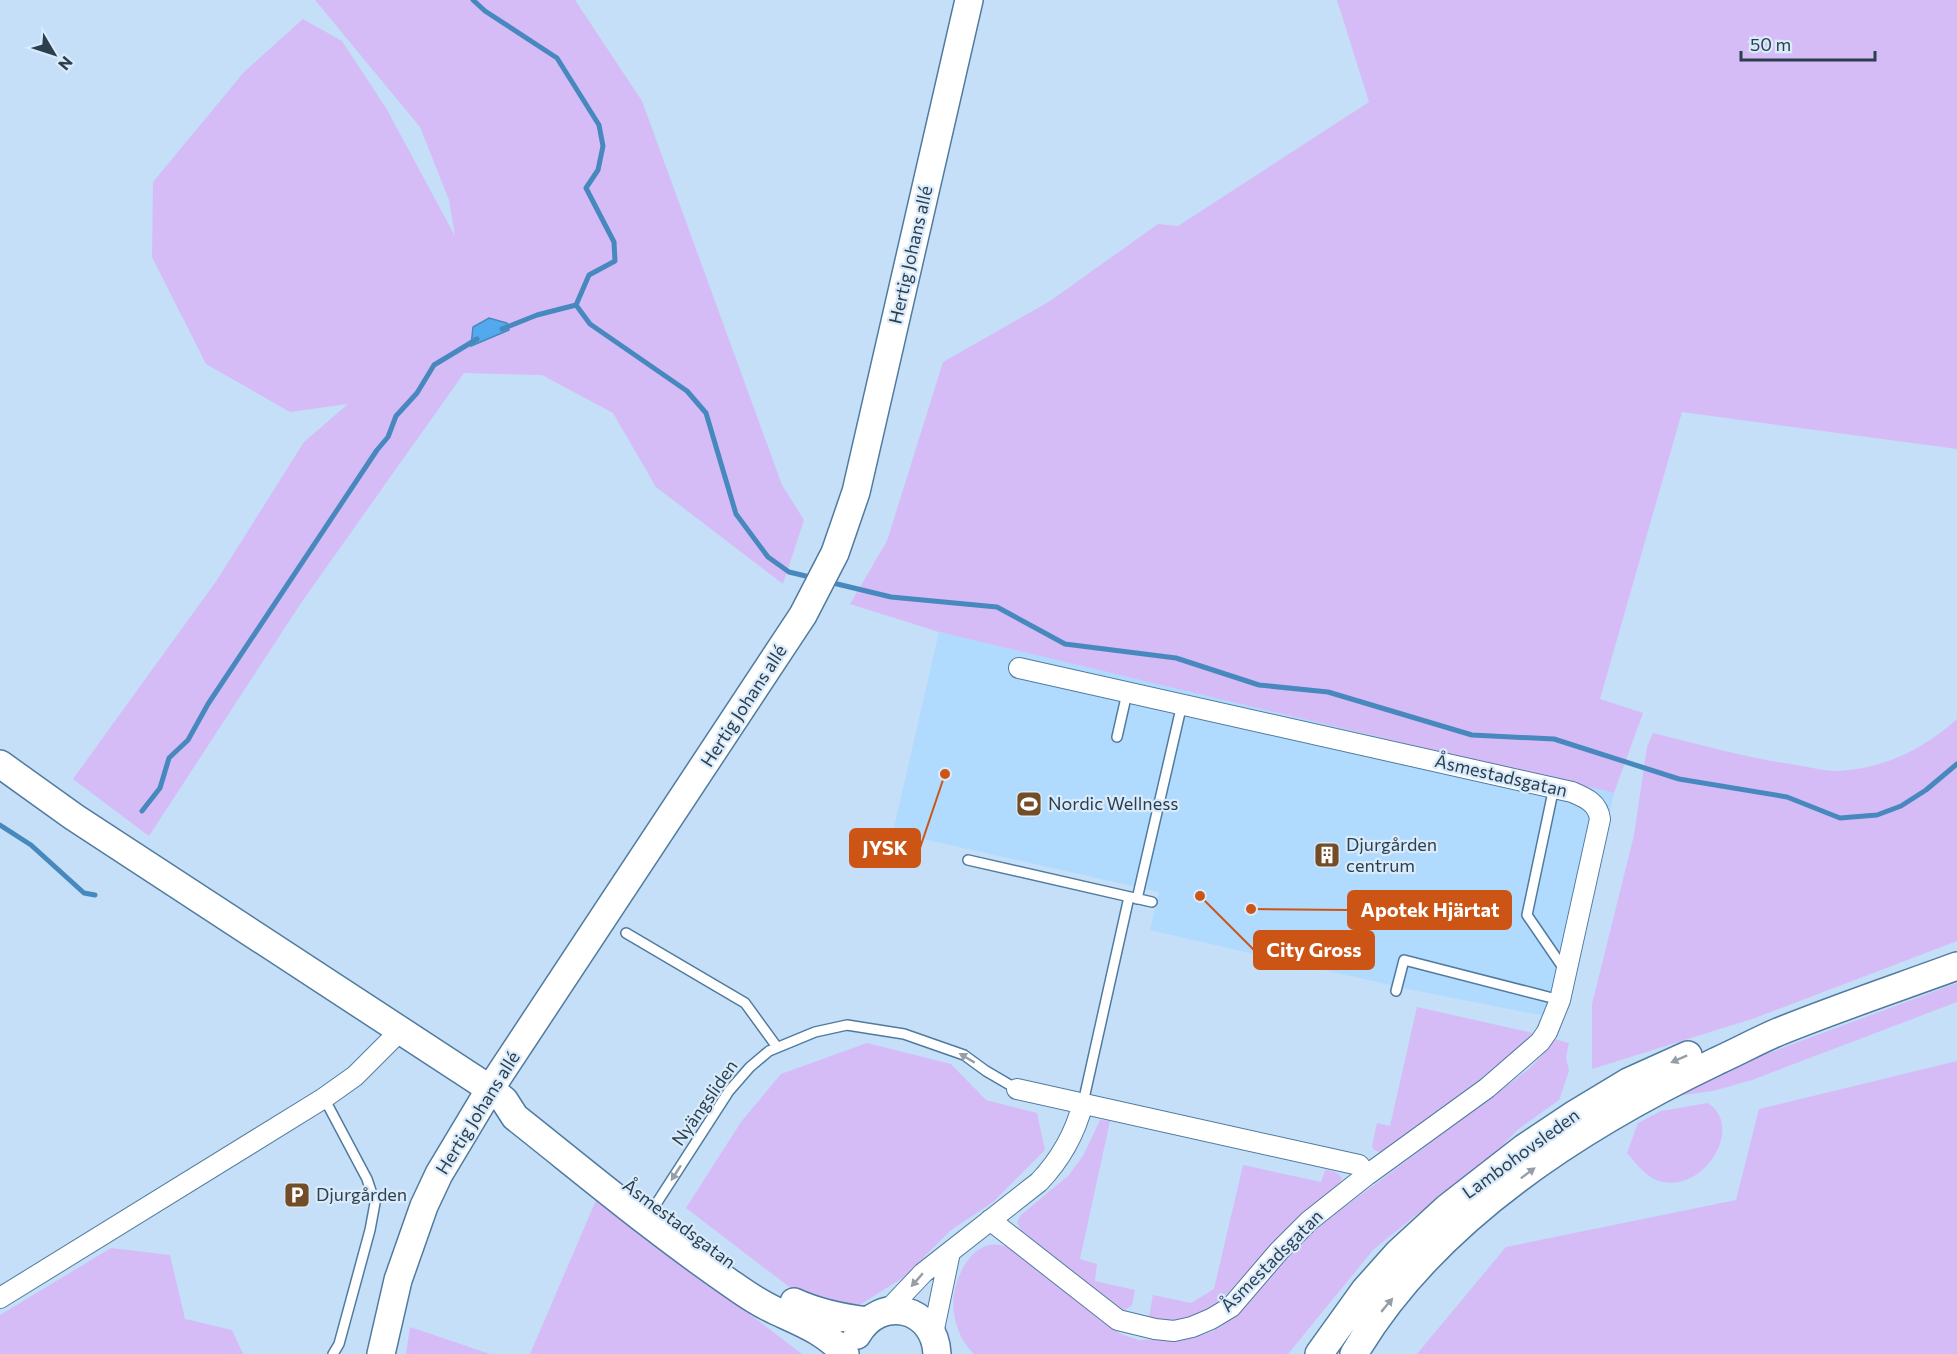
<svg xmlns="http://www.w3.org/2000/svg" width="1957" height="1354" font-family="Commissioner,sans-serif">
	<style>
		.built { fill: #b0dafe }
		.green { fill: #d6bcf6 }
		.water { fill: #52a9ed; stroke: #4789be; stroke-width: 1.5 }
		.lines { fill: none; stroke-linecap: round; stroke-linejoin: round }
		.stream { stroke: #4789be; stroke-width: 5 }
		.lane-casing { stroke: #507b9f; stroke-width: 12 }
		.street-casing { stroke: #507b9f; stroke-width: 22 }
		.secondary-casing { stroke: #507b9f; stroke-width: 30 }
		.lane { stroke: #fff; stroke-width: 9 }
		.street { stroke: #fff; stroke-width: 20 }
		.secondary { stroke: #fff; stroke-width: 27 }
		.oneway { fill: #969fa7 }
		.labels { text-anchor: middle; stroke-width: 4.5; stroke-linejoin: round; paint-order: stroke }
		.street-label { font-size: 18px; fill: #2c3f4f; stroke: #d9ebfb }
		.poi-label { font-size: 18px; fill: #2c3f4f; stroke: #d9ebfb; text-anchor: start }
		.leader { fill: none; stroke: #cc5516; stroke-width: 2 }
		.callout-dot { fill: #cc5516; stroke: #d9ebfb; stroke-width: 2 }
		.callout { fill: #cc5516; stroke: #cc5516; stroke-width: 2 }
		.callout-label { font-size: 20px; text-anchor: middle; font-weight: bold; fill: #fff }
	</style>
	<rect width="100%" height="100%" fill="#c4dff7"/>
	<path class="built" d="M939,632l675,161 -53,226 -153,-30 -258,-59 9,-38 -266,-60z"/>
	<path class="green" d="M315,0h260l67,101 140,384 22,35 -21,64 -127,-97 -43,-74 -71,-38 -78,-2 -163,230 -152,233 -76,-57 144,-199 87,-138 44,-38 -58,8 -84,-48 -54,-107 1,-75 91,-110 59,-53 39,22 44,67 69,128 -6,-36 -29,-73z
		M1337,0h620v449l-275,-37 -82,287 43,14 -29,80 -675,-161 -89,-28 37,-63 56,-179 107,-61 108,-77 20,2 191,-124z
		M1957,719v222l-202,77 -163,51v-65l42,-169 13,-88 6,-14c48,12 95,25 143,32 13,2 28,6 41,6 46,-2 87,-22 120,-52z
		M1957,983v19l-205,78 -39,11 -30,4 -2,-7 53,-22z
		M1417,1007l116,26 -44,41 -107,79 -8,-3 -2,-4 5,-23 13,3z
		M1554,1039l15,4 -3,14 3,14 -10,29 -42,30 -29,32 -32,26 -40,27 -43,35 -85,104h-314c-11,-11 -18,-25 -20,-41 -5,-31 20,-84 57,-64l93,74 17,11 18,6 49,-1 24,-7 20,-13 64,-71 30,-27 203,-152 17,-18z
		M867,1043l84,21 35,36 51,13 8,37 -52,52 -42,28 -47,47 -46,29 -57,-10 -115,-88 55,-86 40,-48z
		M1957,1061v293h-540l89,-107 230,-47 23,-91z
		M1708,1103c39,26 -9,97 -54,76 -11,-6 -19,-17 -27,-26l11,-30 23,-12z
		M1100,1120l10,1 -30,138 17,5 -2,17 40,9 -3,15 -8,6 -11,-6 -91,-73 -5,-10 4,-7 47,-39 15,-20z
		M1243,1165l78,17 4,-12c7,1 13,1 17,9l-4,6 -35,28 -85,90 -18,10 -23,7h-26l-2,-4 4,-21 38,8 23,-14z
		M597,1198l205,156h-272z
		M111,1248l59,7 15,64 47,11 11,24h-243v-39z
		M410,1327l80,27h-84z"/>
	<path class="water" d="M489,318l18,5 2,7 -38,16 2,-19z"/>
	<g class="lines">
		<path class="stream" d="M473,0l12,11 72,47 42,67 4,21 -5,24 -12,18 28,54 1,19 -26,14 -13,30 14,19 97,67 19,22 30,101 32,43 21,15 25,6
			M502,329l35,-14 39,-10
			M829,582l62,15 106,10 68,37 111,14 83,27 69,7 144,43 82,4 125,40 108,18 53,21 37,-3 24,-9 25,-16 31,-26
			M142,811l18,-23 9,-30 19,-18 20,-36 169,-254 11,-13 8,-21 21,-23 17,-28 43,-26
			M0,825l31,20 53,48 11,2"/>
		<defs>
			<path id="lane" d="M1117,737l10,-44
				M1554,787l-27,128 37,54
				M968,860l184,42
				M1137,899l45,-195
				M626,933l119,70 32,44
				M1396,991l8,-31 156,40
				M324,1098l43,81 8,24 -5,27 -31,114 -6,10
				M1083,1103l46,-206
				M647,1218l82,-127 21,-24 19,-16 46,-19 32,-7 57,9 60,21 22,16 31,18"/>
			<path id="street" d="M1017,1089l342,76 8,10
				M990,1220l128,100 37,9 19,2 18,-4 19,-8 20,-12 48,-56 30,-30 58,-46 120,-87 53,-46 7,-10 13,-32 40,-181c-2,-16 -14,-21 -28,-27l-553,-124
				M0,1298l324,-200 31,-22 46,-46
				M887,1311l36,-38 116,-91c22,-23 36,-48 44,-79
				M933,1334l17,-82"/>
			<path id="secondary" d="M0,764l74,53 416,272 14,11 11,17c72,57 142,116 218,168 14,10 28,19 43,26 26,12 50,21 69,43
				M794,1302c24,11 48,16 74,19
				M857,1335c23,-41 78,-28 80,19
				M381,1354l17,-74 26,-74 15,-32 51,-85 313,-474 32,-62 21,-61 113,-492
				M1319,1354l46,-64 33,-37 49,-45 77,-60 51,-34 53,-32 60,-27
				M1354,1354c78,-133 227,-228 363,-293 20,-9 40,-20 61,-29 59,-24 119,-44 179,-66"/>
		</defs>
		<use href="#lane" class="lane-casing"/>
		<use href="#street" class="street-casing"/>
		<use href="#secondary" class="secondary-casing"/>
		<use href="#lane" class="lane"/>
		<use href="#street" class="street"/>
		<use href="#secondary" class="secondary"/>
	</g>
	<defs><path id="oneway-solid" d="M-6-.8H1V-3.2L6.5 0L1 3.2V.8H-6Z" transform="scale(1.5)"/></defs>
	<g class="oneway">
		<use href="#oneway-solid" transform="translate(967 1058) rotate(-149)"/>
		<use href="#oneway-solid" transform="translate(1679 1059) rotate(156)"/>
		<use href="#oneway-solid" transform="translate(676 1173) rotate(123)"/>
		<use href="#oneway-solid" transform="translate(1528 1173) rotate(-37)"/>
		<use href="#oneway-solid" transform="translate(917 1280) rotate(131)"/>
		<use href="#oneway-solid" transform="translate(1387 1305) rotate(-50)"/>
	</g>
	<defs>
		<symbol id="stadium-square" viewBox="-11 -11 22 22"><rect x="-9" y="-9" width="18" height="18" rx="4" fill="#724d28" stroke="#d9ebfb"/><path d="M0-5a6.5 5 0 1 0 0 10a6.5 5 0 1 0 0-10ZM-3.5-1.8h7v3.6h-7Z" fill="#fff"/></symbol>
		<symbol id="building-square" viewBox="-11 -11 22 22"><rect x="-9" y="-9" width="18" height="18" rx="4" fill="#724d28" stroke="#d9ebfb"/><path d="M-4-6H4V6H1V3H-1V6H-4ZM-2.5-4.3h1.7v1.8h-1.7ZM.8-4.3h1.7v1.8H.8ZM-2.5-1h1.7V.8h-1.7ZM.8-1h1.7V.8H.8Z" fill="#fff"/></symbol>
		<symbol id="parking-square" viewBox="-11 -11 22 22"><rect x="-9" y="-9" width="18" height="18" rx="4" fill="#724d28" stroke="#d9ebfb"/><path d="M-3.5-5.5H1a3.5 3.5 0 0 1 0 7H-1V5.5H-3.5ZM-1-3.4V-.6H.8a1.4 1.4 0 0 0 0-2.8Z" fill="#fff"/></symbol>
	</defs>
	<g fill-rule="evenodd">
		<use href="#stadium-square" x="1014" y="789" width="30" height="30"/>
		<use href="#building-square" x="1312" y="840" width="30" height="30"/>
		<use href="#parking-square" x="282" y="1180" width="30" height="30"/>
	</g>
	<g class="labels">
		<g class="street-label">
			<text transform="translate(911 255) rotate(-77)" y="6">Hertig Johans allé</text>
			<text transform="translate(744 706) rotate(-57)" y="6">Hertig Johans allé</text>
			<text transform="translate(1501 776) rotate(13)" y="6">Åsmestadsgatan</text>
			<text transform="translate(705 1103) rotate(-55)" y="6">Nyängsliden</text>
			<text transform="translate(478 1113) rotate(-58)" y="6">Hertig Johans allé</text>
			<text transform="translate(1521 1154) rotate(-36)" y="6">Lambohovsleden</text>
			<text transform="translate(679 1224) rotate(37)" y="6">Åsmestadsgatan</text>
			<text transform="translate(1272 1261) rotate(-45)" y="6">Åsmestadsgatan</text>
		</g>
		<g class="poi-label">
			<text x="1048" y="810">Nordic Wellness</text>
			<text x="1346" y="851">Djurgården<tspan x="1346" dy="21">centrum</tspan></text>
			<text x="316" y="1201">Djurgården</text>
		</g>
	</g>
	<path class="leader" d="M945 774L920 848M1251 909L1348 910M1200 896L1254 950"/>
	<g class="callout-dot">
		<circle cx="945" cy="774" r="6"/>
		<circle cx="1251" cy="909" r="6"/>
		<circle cx="1200" cy="896" r="6"/>
	</g>
	<g class="callout">
		<rect x="850" y="829" width="70" height="38" rx="6"/>
		<rect x="1348" y="891" width="163" height="38" rx="6"/>
		<rect x="1254" y="931" width="120" height="38" rx="6"/>
	</g>
	<g class="callout-label">
		<text x="885" y="855">JYSK</text>
		<text x="1430" y="917">Apotek Hjärtat</text>
		<text x="1314" y="957">City Gross</text>
	</g>
	<g transform="translate(54 54) rotate(129)" stroke="#d9ebfb" stroke-width="4.5" paint-order="stroke">
	<path d="M0-4.5L10 22L0 15L-10 22Z" fill="#2c3f4f"/>
	<text y="-9" font-size="16" font-weight="bold" text-anchor="middle" fill="#2c3f4f">N</text>
	</g>
	<path d="M1741 51v9h134v-9" fill="none" stroke="#2c3f4f" stroke-width="3"/>
	<text x="1750" y="51" font-size="18" fill="#2c3f4f" stroke="#d9ebfb" stroke-width="4.5" paint-order="stroke">50 m</text>
</svg>
